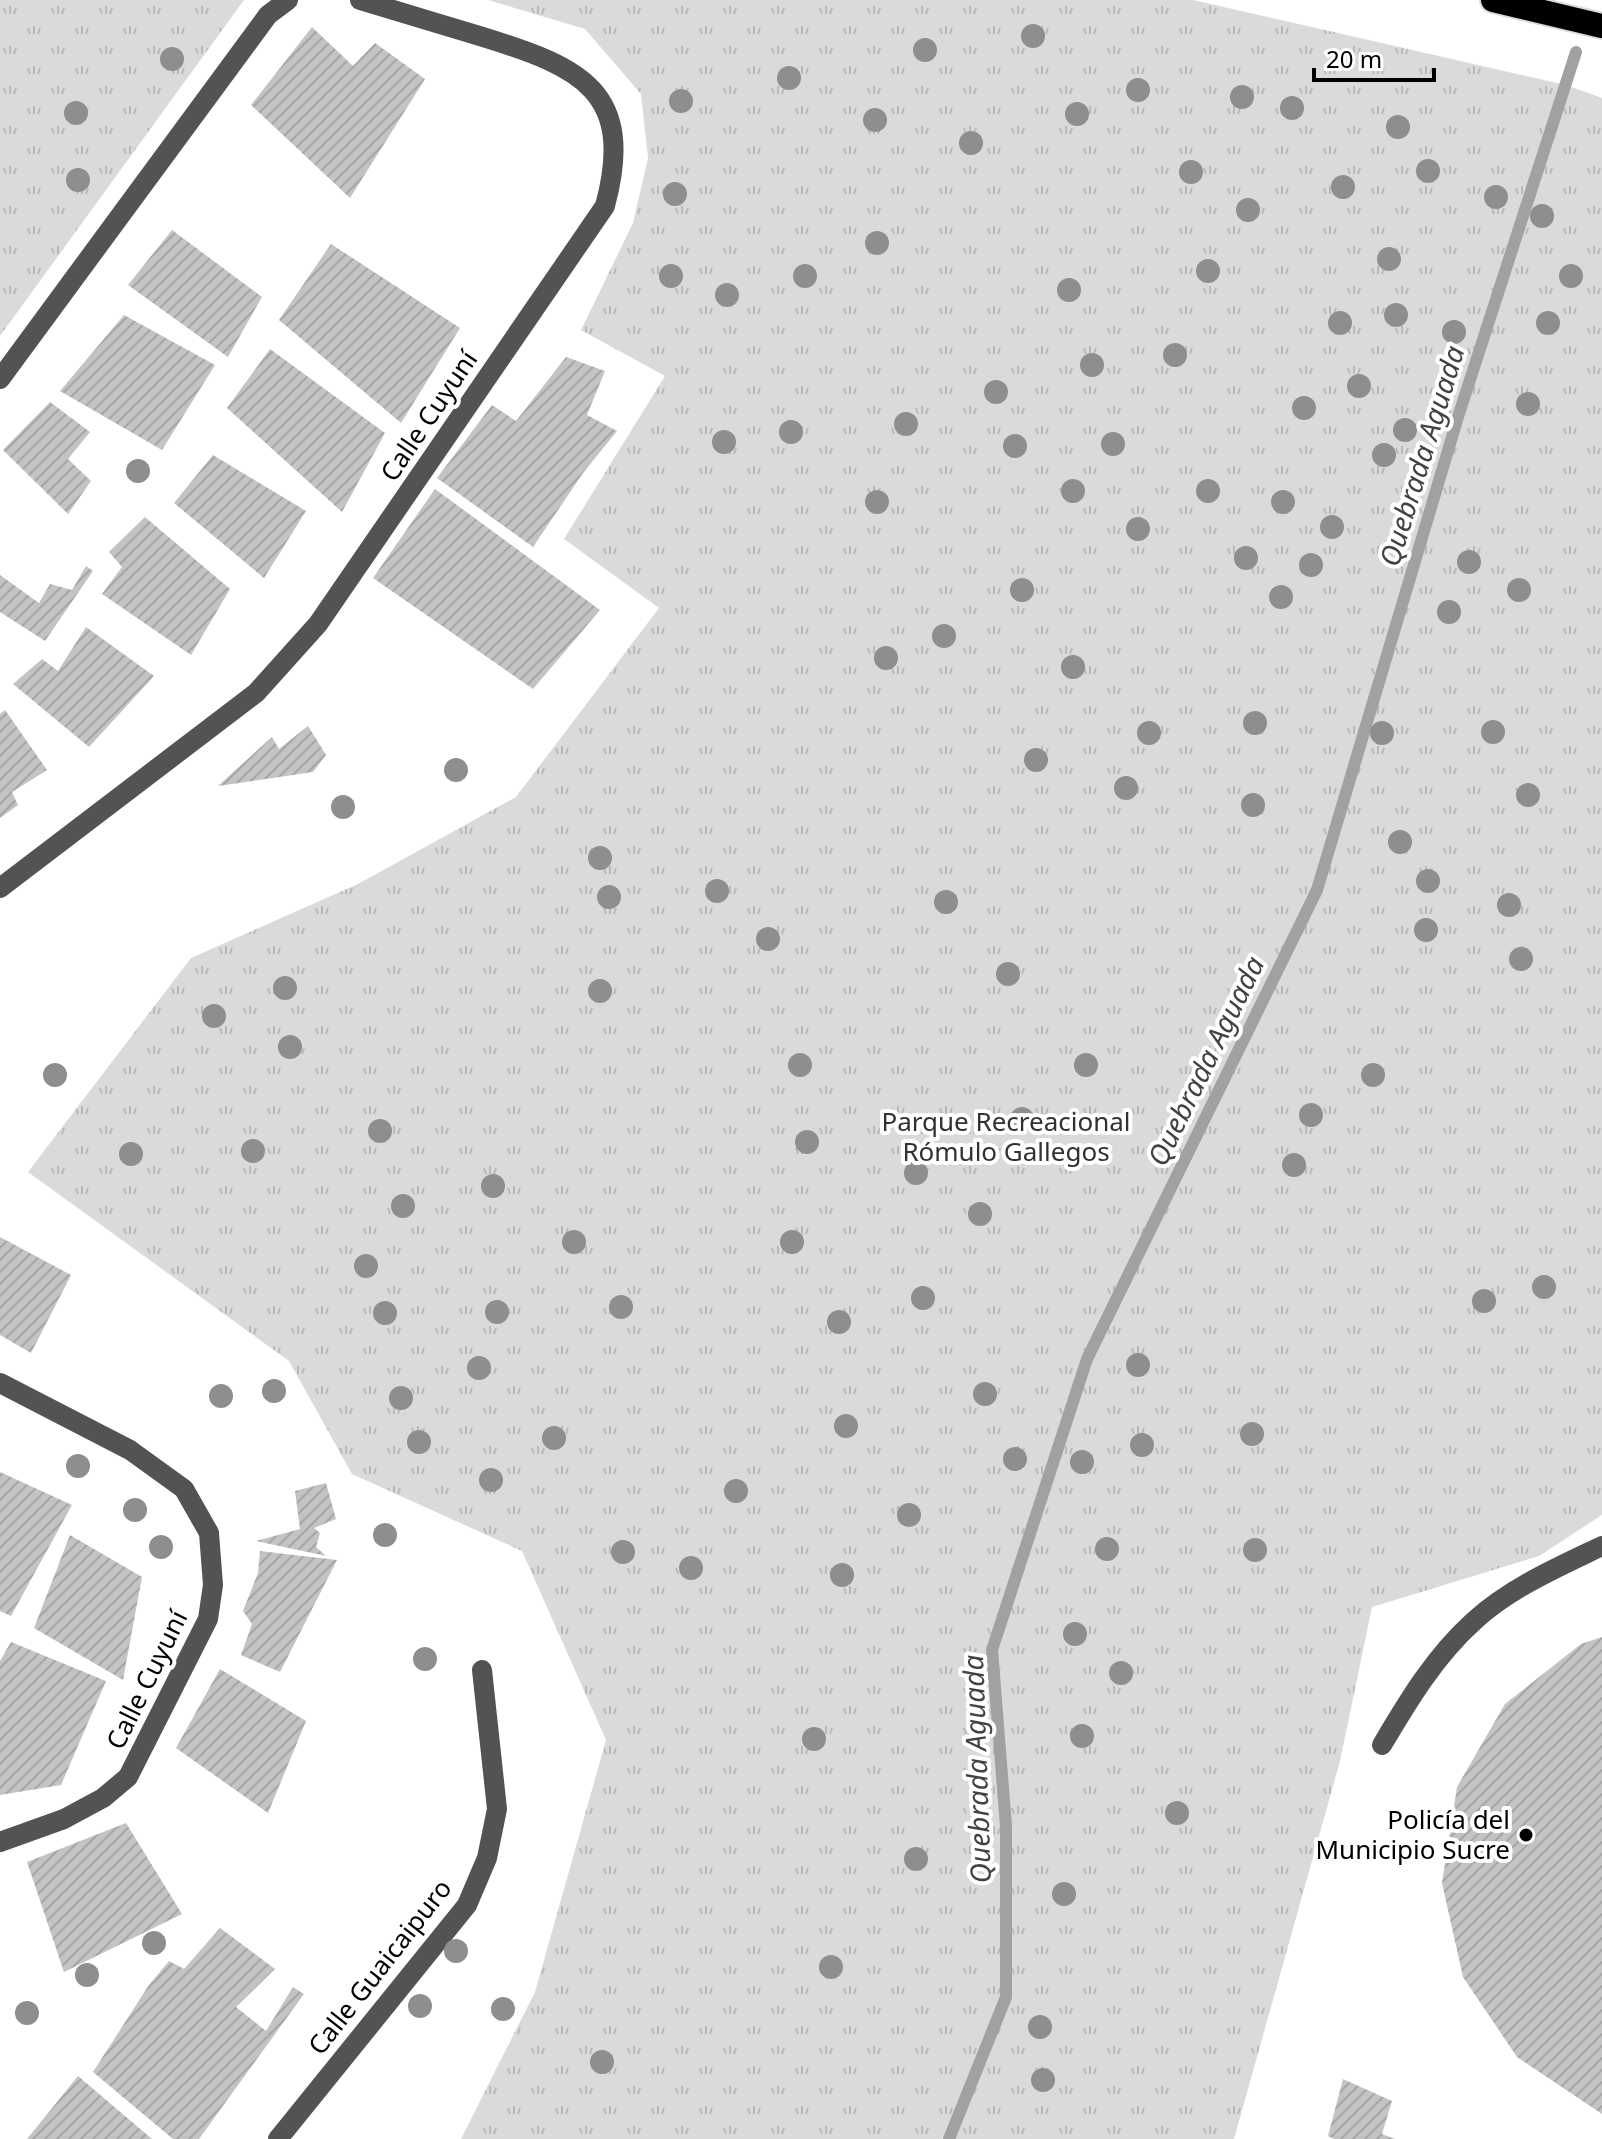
<svg xmlns="http://www.w3.org/2000/svg" width="1602" height="2139" font-family="'Noto Sans',sans-serif">
	<style>
		.park { fill: url(#park-tufts) }
		.lines { fill: none; stroke-linecap: round; stroke-linejoin: round }
		.stream { stroke: #a1a1a1; stroke-width: 12 }
		.building { fill: url(#building-hatch) }
		.highway-casing { stroke: #dbdbdb; stroke-width: 28 }
		.minor { stroke: #535353; stroke-width: 20 }
		.highway { stroke: #000; stroke-width: 24 }
		.tree { fill: #8e8e8e }
		.poi-dot { fill: #000; stroke: #fff; stroke-width: 3 }
		.labels { text-anchor: middle; stroke-width: 8; stroke-linejoin: round; paint-order: stroke }
		.street-label { font-size: 26px; fill: #000; stroke: #fff }
		.park-label { font-size: 26px; fill: #313131; stroke: #fff }
		.poi-label { font-size: 26px; fill: #000; stroke: #fff; text-anchor: end }
		.water-label { font-size: 28px; font-style: italic; fill: #424242; stroke: #fff }
	</style>
	<defs>
		<pattern id="park-tufts" width="24" height="20" patternUnits="userSpaceOnUse" patternTransform="scale(2)"><rect width="24" height="20" fill="#dadada"/><path d="M3 7l-1-3M5 7V3M7 7l1-3M15 17l-1-3M17 17v-4M19 17l1-3" fill="none" stroke="#b9b9b9"/></pattern>
		<pattern id="building-hatch" width="6" height="6" patternUnits="userSpaceOnUse" patternTransform="scale(2)"><rect width="6" height="6" fill="#c3c3c3"/><path d="M-1 1l2-2M0 6l6-6M5 7l2-2" fill="none" stroke="#a6a6a6"/></pattern>
	</defs>
	<rect width="100%" height="100%" fill="#fff"/>
	<path class="park" d="M0,0h244l-244,336z
		M488,0h705l373,85 36,13v1417l-63,41 -167,51 -32,154 -106,378h-773l74,-147 71,-252 -84,-189 -170,-77 -63,-113 -261,-189 163,-214 167,-74 158,-87 143,-189 -95,-69 101,-163 -84,-46 52,-107 15,-65 -7,-64 -56,-65z"/>
	<g class="lines">
		<path class="stream" d="M949,2139l57,-142v-171l-14,-176 95,-291 230,-469 141,-473 118,-365"/>
	</g>
	<path class="building" d="M312,27l41,39 22,-23 50,36 -75,119 -99,-93z
		M172,230l90,67 -34,60 -100,-72z
		M331,244l129,84 -59,95 -122,-103z
		M124,315l91,50 -53,85 -102,-59z
		M270,349l115,84 -43,79 -115,-104z
		M566,357l39,14 -18,44 30,16 -34,42 -50,74 -96,-69 55,-73 24,16z
		M50,402l40,30 -22,27 23,22 -23,33 -65,-64z
		M213,455l93,56 -42,67 -90,-75z
		M435,489l165,121 -67,79 -160,-111z
		M145,517l85,72 -39,66 -89,-61 20,-27 -13,-15z
		M86,566l7,5 -48,70 -45,-29v-37l39,28 11,-19 22,6z
		M86,627l68,49 -65,71 -76,-63 29,-25 16,12z
		M5,710l42,60 -35,22 6,13 -18,13v-104z
		M308,726l18,29 -13,17 -95,14 54,-49 7,12z
		M0,1237l71,38 -40,78 -31,-18z
		M0,1472l72,33 -61,111 -11,-5z
		M326,1483l10,36 -22,9 6,5 -4,14 10,9 -70,-15 44,-12 -5,-38z
		M70,1535l72,42 -19,103 -89,-52z
		M260,1551l77,9 -57,112 -39,-17 11,-31 -9,-13 15,-38z
		M1602,1637v477l-85,-57 -54,-80 -21,-94 15,-96 48,-83 76,-60z
		M11,1642l95,39 -45,104 -61,10v-134z
		M220,1669l86,52 -38,92 -92,-65z
		M126,1823l56,91 -118,58 -37,-110z
		M220,1928l55,41 -39,38 30,24 27,-44 11,7 -105,145h-26l-80,-67 56,-87 20,-24 15,8z
		M78,2076l74,63h-125z
		M1343,2079l49,22 -10,33 13,5h-61l-6,-3z"/>
	<g class="lines">
		<defs>
			<path id="highway" d="M1493,0l109,26"/>
		</defs>
		<use href="#highway" class="highway-casing"/>
		<path class="minor" d="M0,379l268,-364 20,-15
			M0,888l256,-195 62,-69 287,-418c31,-115 -25,-139 -122,-169 -41,-12 -82,-25 -123,-37
			M0,1383l130,67 54,39 25,44 4,52 -5,34 -80,158 -25,21 -39,21 -64,23
			M1382,1745c26,-44 53,-89 92,-124 36,-33 84,-54 128,-75
			M278,2139l189,-234 20,-47 10,-49 -15,-139"/>
		<use href="#highway" class="highway"/>
	</g>
	<g class="tree">
		<circle cx="1033" cy="36" r="12"/>
		<circle cx="925" cy="50" r="12"/>
		<circle cx="172" cy="59" r="12"/>
		<circle cx="789" cy="78" r="12"/>
		<circle cx="1138" cy="90" r="12"/>
		<circle cx="1242" cy="97" r="12"/>
		<circle cx="681" cy="101" r="12"/>
		<circle cx="1292" cy="108" r="12"/>
		<circle cx="76" cy="113" r="12"/>
		<circle cx="1077" cy="114" r="12"/>
		<circle cx="875" cy="120" r="12"/>
		<circle cx="1398" cy="127" r="12"/>
		<circle cx="971" cy="143" r="12"/>
		<circle cx="1428" cy="171" r="12"/>
		<circle cx="1191" cy="172" r="12"/>
		<circle cx="78" cy="180" r="12"/>
		<circle cx="1343" cy="187" r="12"/>
		<circle cx="675" cy="194" r="12"/>
		<circle cx="1496" cy="197" r="12"/>
		<circle cx="1248" cy="210" r="12"/>
		<circle cx="1542" cy="216" r="12"/>
		<circle cx="877" cy="243" r="12"/>
		<circle cx="1389" cy="259" r="12"/>
		<circle cx="1208" cy="271" r="12"/>
		<circle cx="671" cy="276" r="12"/>
		<circle cx="805" cy="276" r="12"/>
		<circle cx="1571" cy="276" r="12"/>
		<circle cx="1069" cy="290" r="12"/>
		<circle cx="727" cy="295" r="12"/>
		<circle cx="1396" cy="315" r="12"/>
		<circle cx="1340" cy="323" r="12"/>
		<circle cx="1548" cy="323" r="12"/>
		<circle cx="1454" cy="332" r="12"/>
		<circle cx="1175" cy="355" r="12"/>
		<circle cx="1092" cy="365" r="12"/>
		<circle cx="1359" cy="386" r="12"/>
		<circle cx="996" cy="392" r="12"/>
		<circle cx="1528" cy="404" r="12"/>
		<circle cx="1304" cy="408" r="12"/>
		<circle cx="906" cy="424" r="12"/>
		<circle cx="1405" cy="430" r="12"/>
		<circle cx="791" cy="432" r="12"/>
		<circle cx="724" cy="442" r="12"/>
		<circle cx="1113" cy="444" r="12"/>
		<circle cx="1015" cy="446" r="12"/>
		<circle cx="1384" cy="455" r="12"/>
		<circle cx="138" cy="471" r="12"/>
		<circle cx="1073" cy="491" r="12"/>
		<circle cx="1208" cy="491" r="12"/>
		<circle cx="877" cy="502" r="12"/>
		<circle cx="1283" cy="502" r="12"/>
		<circle cx="1332" cy="527" r="12"/>
		<circle cx="1138" cy="529" r="12"/>
		<circle cx="1246" cy="558" r="12"/>
		<circle cx="1469" cy="562" r="12"/>
		<circle cx="1311" cy="565" r="12"/>
		<circle cx="1022" cy="590" r="12"/>
		<circle cx="1519" cy="590" r="12"/>
		<circle cx="1281" cy="597" r="12"/>
		<circle cx="1449" cy="612" r="12"/>
		<circle cx="944" cy="636" r="12"/>
		<circle cx="886" cy="658" r="12"/>
		<circle cx="1073" cy="667" r="12"/>
		<circle cx="1255" cy="723" r="12"/>
		<circle cx="1493" cy="732" r="12"/>
		<circle cx="1149" cy="733" r="12"/>
		<circle cx="1382" cy="733" r="12"/>
		<circle cx="1036" cy="760" r="12"/>
		<circle cx="456" cy="770" r="12"/>
		<circle cx="1126" cy="788" r="12"/>
		<circle cx="1528" cy="795" r="12"/>
		<circle cx="1253" cy="805" r="12"/>
		<circle cx="343" cy="807" r="12"/>
		<circle cx="1400" cy="842" r="12"/>
		<circle cx="600" cy="858" r="12"/>
		<circle cx="1428" cy="881" r="12"/>
		<circle cx="717" cy="891" r="12"/>
		<circle cx="609" cy="897" r="12"/>
		<circle cx="946" cy="902" r="12"/>
		<circle cx="1509" cy="905" r="12"/>
		<circle cx="1426" cy="930" r="12"/>
		<circle cx="768" cy="939" r="12"/>
		<circle cx="1521" cy="959" r="12"/>
		<circle cx="1008" cy="974" r="12"/>
		<circle cx="285" cy="988" r="12"/>
		<circle cx="600" cy="991" r="12"/>
		<circle cx="214" cy="1016" r="12"/>
		<circle cx="290" cy="1047" r="12"/>
		<circle cx="800" cy="1065" r="12"/>
		<circle cx="1086" cy="1065" r="12"/>
		<circle cx="55" cy="1075" r="12"/>
		<circle cx="1373" cy="1075" r="12"/>
		<circle cx="1311" cy="1115" r="12"/>
		<circle cx="1022" cy="1119" r="12"/>
		<circle cx="380" cy="1131" r="12"/>
		<circle cx="807" cy="1142" r="12"/>
		<circle cx="253" cy="1151" r="12"/>
		<circle cx="131" cy="1154" r="12"/>
		<circle cx="1294" cy="1165" r="12"/>
		<circle cx="916" cy="1173" r="12"/>
		<circle cx="493" cy="1186" r="12"/>
		<circle cx="403" cy="1206" r="12"/>
		<circle cx="980" cy="1214" r="12"/>
		<circle cx="574" cy="1242" r="12"/>
		<circle cx="792" cy="1242" r="12"/>
		<circle cx="366" cy="1266" r="12"/>
		<circle cx="1544" cy="1287" r="12"/>
		<circle cx="923" cy="1298" r="12"/>
		<circle cx="1484" cy="1301" r="12"/>
		<circle cx="621" cy="1307" r="12"/>
		<circle cx="497" cy="1312" r="12"/>
		<circle cx="385" cy="1313" r="12"/>
		<circle cx="839" cy="1322" r="12"/>
		<circle cx="1138" cy="1365" r="12"/>
		<circle cx="479" cy="1368" r="12"/>
		<circle cx="274" cy="1391" r="12"/>
		<circle cx="985" cy="1394" r="12"/>
		<circle cx="221" cy="1396" r="12"/>
		<circle cx="401" cy="1398" r="12"/>
		<circle cx="846" cy="1426" r="12"/>
		<circle cx="1252" cy="1434" r="12"/>
		<circle cx="554" cy="1438" r="12"/>
		<circle cx="419" cy="1442" r="12"/>
		<circle cx="1142" cy="1445" r="12"/>
		<circle cx="1015" cy="1459" r="12"/>
		<circle cx="1082" cy="1462" r="12"/>
		<circle cx="78" cy="1466" r="12"/>
		<circle cx="491" cy="1480" r="12"/>
		<circle cx="736" cy="1491" r="12"/>
		<circle cx="135" cy="1510" r="12"/>
		<circle cx="909" cy="1515" r="12"/>
		<circle cx="385" cy="1535" r="12"/>
		<circle cx="161" cy="1547" r="12"/>
		<circle cx="1107" cy="1549" r="12"/>
		<circle cx="1255" cy="1550" r="12"/>
		<circle cx="623" cy="1552" r="12"/>
		<circle cx="691" cy="1568" r="12"/>
		<circle cx="842" cy="1575" r="12"/>
		<circle cx="1075" cy="1634" r="12"/>
		<circle cx="425" cy="1659" r="12"/>
		<circle cx="1121" cy="1673" r="12"/>
		<circle cx="1082" cy="1736" r="12"/>
		<circle cx="814" cy="1739" r="12"/>
		<circle cx="1177" cy="1813" r="12"/>
		<circle cx="916" cy="1859" r="12"/>
		<circle cx="1064" cy="1894" r="12"/>
		<circle cx="154" cy="1943" r="12"/>
		<circle cx="456" cy="1951" r="12"/>
		<circle cx="831" cy="1967" r="12"/>
		<circle cx="87" cy="1975" r="12"/>
		<circle cx="420" cy="2006" r="12"/>
		<circle cx="503" cy="2009" r="12"/>
		<circle cx="27" cy="2013" r="12"/>
		<circle cx="1040" cy="2027" r="12"/>
		<circle cx="602" cy="2062" r="12"/>
		<circle cx="1043" cy="2080" r="12"/>
	</g>
	<circle class="poi-dot" cx="1526" cy="1835" r="8"/>
	<g class="labels">
		<g class="street-label">
			<text transform="translate(429 416) rotate(-56)" y="9">Calle Cuyuní</text>
			<text transform="translate(147 1680) rotate(-64)" y="9">Calle Cuyuní</text>
			<text transform="translate(380 1967) rotate(-52)" y="9">Calle Guaicaipuro</text>
		</g>
		<g class="park-label">
			<text x="1006" y="1131">Parque Recreacional<tspan x="1006" dy="30">Rómulo Gallegos</tspan></text>
		</g>
		<g class="poi-label">
			<text x="1510" y="1829">Policía del<tspan x="1510" dy="30">Municipio Sucre</tspan></text>
		</g>
		<g class="water-label">
			<text transform="translate(1422 456) rotate(-73)" y="10">Quebrada Aguada</text>
			<text transform="translate(1206 1061) rotate(-64)" y="10">Quebrada Aguada</text>
			<text transform="translate(977 1769) rotate(-92)" y="10">Quebrada Aguada</text>
		</g>
	</g>
	<path d="M1314 68v12h120v-12" fill="none" stroke="#000000" stroke-width="4"/>
	<text x="1326" y="68" font-size="24" fill="#000000" stroke="#ffffff" stroke-width="6" paint-order="stroke">20 m</text>
</svg>
